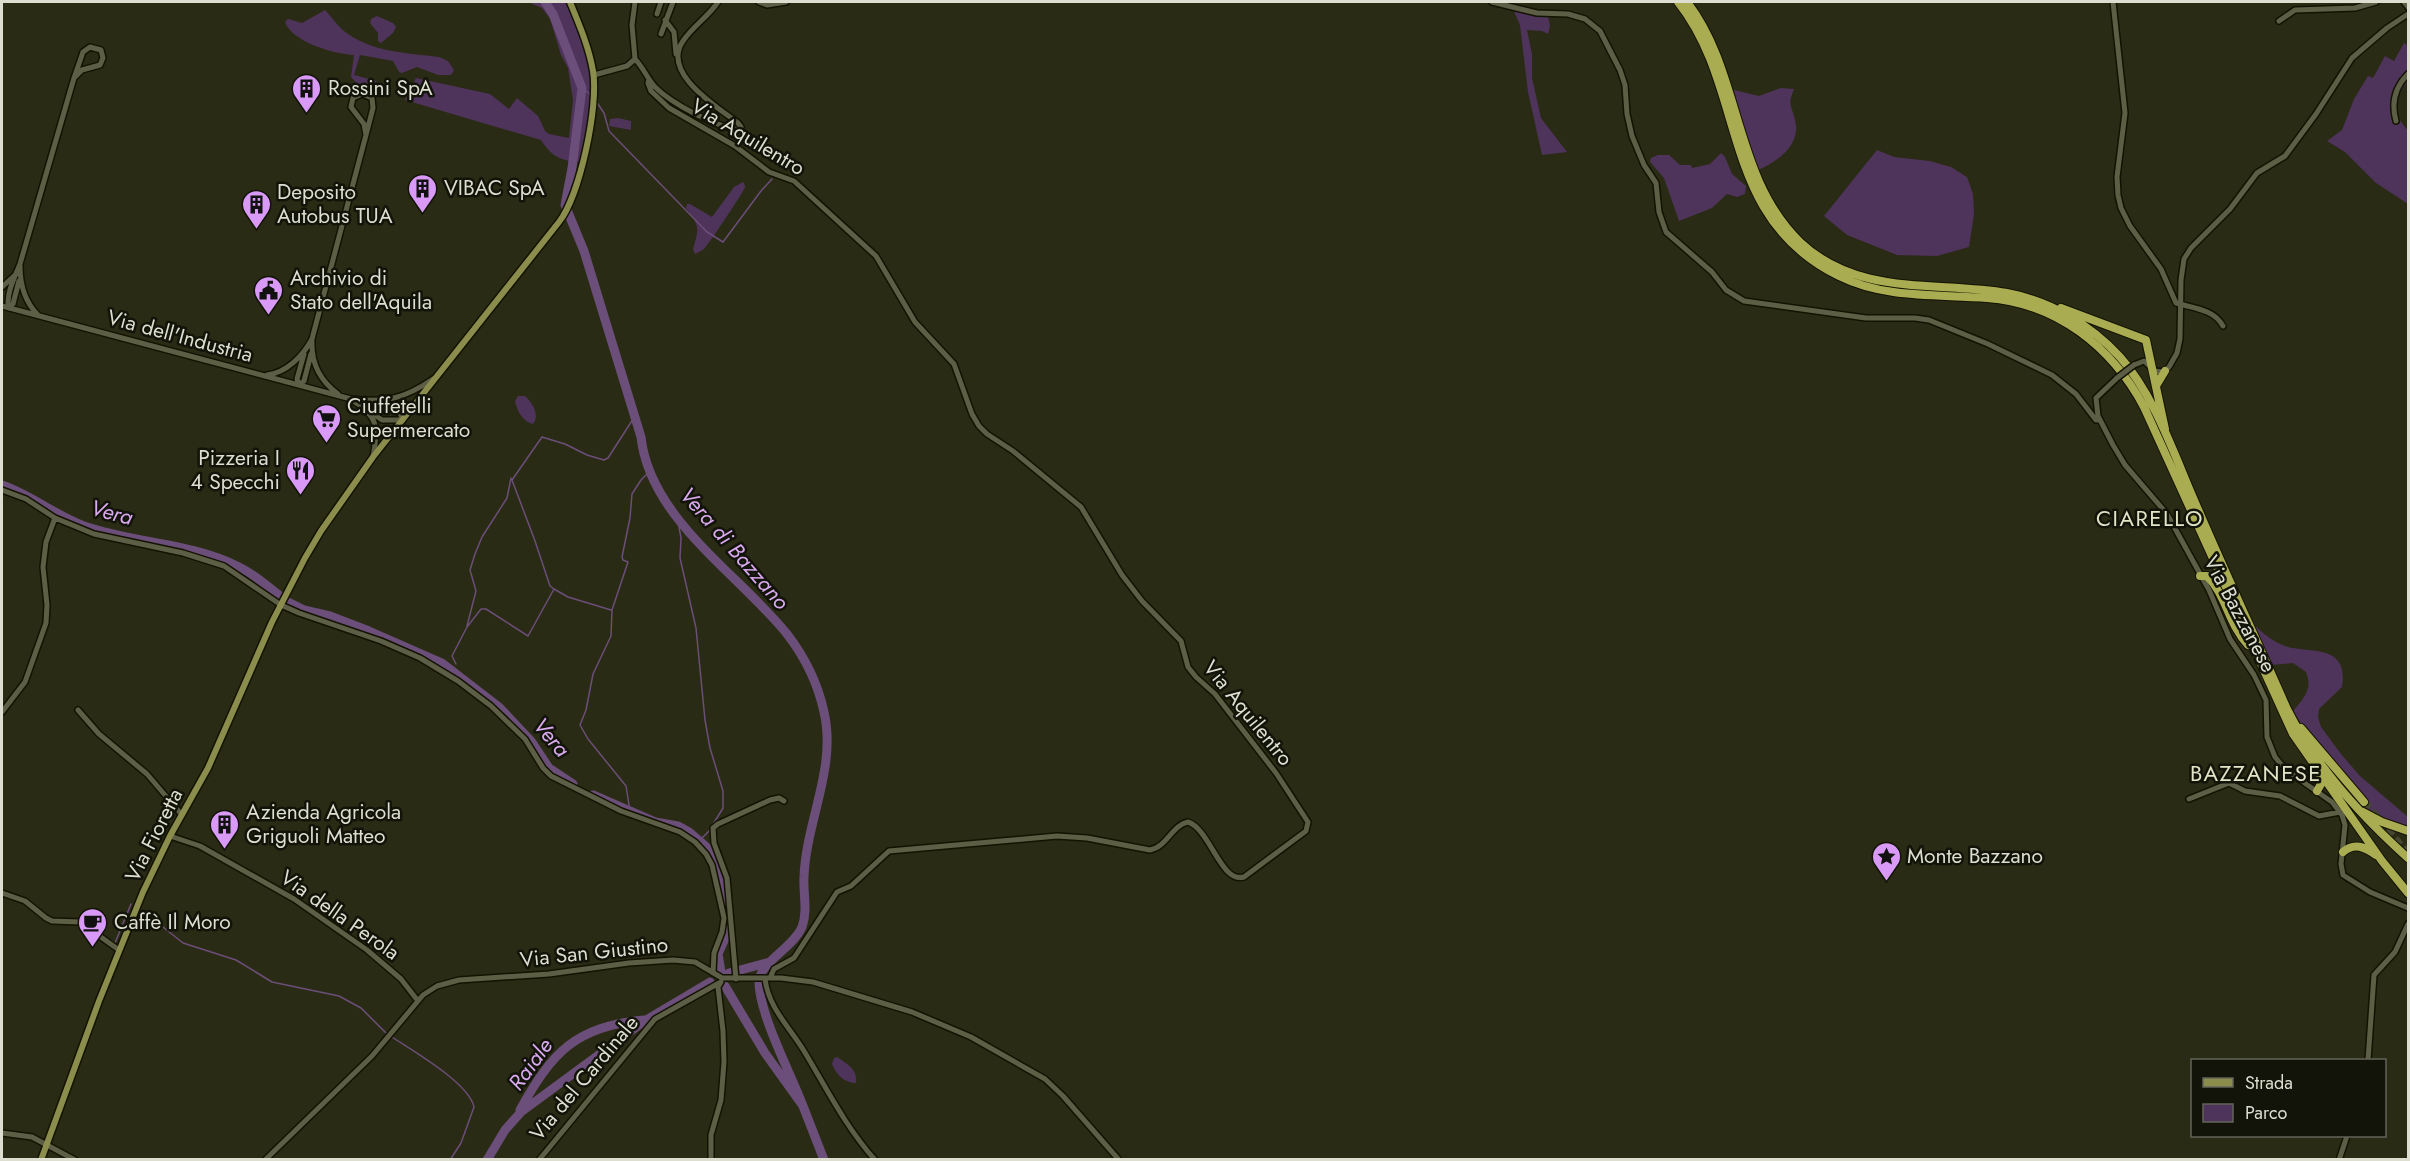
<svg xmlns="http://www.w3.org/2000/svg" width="2410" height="1161" font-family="Jost,sans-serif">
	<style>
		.green { fill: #4e335b }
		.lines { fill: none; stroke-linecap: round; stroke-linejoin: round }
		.stream { stroke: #6b4e79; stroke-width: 1.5 }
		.river { stroke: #6b4e79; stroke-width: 9 }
		.highway-tunnel { stroke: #454630; stroke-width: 8; stroke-dasharray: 8 4; stroke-linecap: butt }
		.minor-casing { stroke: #131301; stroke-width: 8 }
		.major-casing { stroke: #131301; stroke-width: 9 }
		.highway-casing { stroke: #131301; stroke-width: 10 }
		.minor { stroke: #5d5e46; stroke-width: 5 }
		.major { stroke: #8b8d4d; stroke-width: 6 }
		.highway { stroke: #aaac52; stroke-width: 8 }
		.minor-bridge-casing { stroke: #131301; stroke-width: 8; stroke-linecap: butt }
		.minor-bridge { stroke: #5d5e46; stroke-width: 5 }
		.labels { text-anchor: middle; stroke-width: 5; stroke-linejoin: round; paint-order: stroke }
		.poi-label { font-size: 21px; fill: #ddded0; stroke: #121309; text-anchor: start }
		.street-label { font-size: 21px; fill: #ddded0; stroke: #121309 }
		.water-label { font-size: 22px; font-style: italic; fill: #d9aaef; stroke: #121309 }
		.neighbourhood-label { font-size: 22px; letter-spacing: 1.5px; fill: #e2e4c7; stroke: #121309 }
	</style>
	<rect width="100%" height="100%" fill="#2a2b14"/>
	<path class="green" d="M528,2h39c8,18 18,37 22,57 7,34 -2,69 -8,103 -20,-1 -29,-5 -40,-22l-136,-40 11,-22 74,16 19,15 8,-11 21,18 7,15 4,3 20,4 4,-38 -5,-32 -7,-13 -11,-36 -8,-11z
		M1513,9l35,7 2,10 -2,8 -6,-3 -15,-1 5,24v24l9,40 26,34 -25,3 -14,-63 -8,-67z
		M325,10c7,7 11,14 19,21 26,21 63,22 95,26l9,4 6,9 -3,5h-13l-21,-8 -15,6 -3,-1 -6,-11 -33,-6 -6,20 23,6 -5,6 -14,-2 -7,-8 3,-22c-20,-1 -62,-13 -69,-33l3,-3 14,4z
		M377,16l16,7 3,4 -3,6 -12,10 -3,-2v-8l-8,-10 1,-4z
		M2404,43l3,2 1,-2v37l-8,13 -3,13 2,13 9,12v73l-32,-21 -31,-31 -18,-11 15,-11 12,-31 14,-23 5,2 12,-22 9,5z
		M1781,88l13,1c-7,17 -2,17 1,31 7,25 -19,43 -39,51l-26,-82 29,7z
		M618,118l13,3v9l-22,-4 1,-7z
		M1877,150l17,7 36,4 21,6 16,10 6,17 1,20 -5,33 -32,9 -40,-1 -50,-20 -23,-19z
		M1721,153l4,4 7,17 14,12 -1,8 -8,3 -10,-3 -15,14 -33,13 -15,-43 -14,-16 1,-4 7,-3h11l11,10h11l1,3 18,-4z
		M743,182c1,2 2,3 2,5 0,3 -36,57 -41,62 -3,2 -5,3 -9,5l-2,-5c6,-21 7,-23 -7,-41l1,-4h3l22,13 22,-30z
		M518,396h7c8,7 15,20 8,28 -10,-2 -16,-13 -18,-23z
		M2253,624c10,9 21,19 35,23 25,6 61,-2 54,40l-23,22 -1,8 3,10 20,27 19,22 48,41v12c-17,-6 -34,-11 -47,-24l5,-4 -60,-70 -13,-20c11,-13 20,-22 13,-39l-13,-9 -22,2z
		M837,1057c10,7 21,12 19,26 -11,0 -20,-8 -24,-19l2,-6z"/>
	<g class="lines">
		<path class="stream" d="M582,88l9,7
			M596,101l8,12 5,18 98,101 16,10 38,-51 11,-12
			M677,516l4,22 -1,20 16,70 9,92 5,28 13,43v17l-11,18
			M554,589l-4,-3 -15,-45 -23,-61 30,-43 23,7 22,11 17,5 4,-2 27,-42
			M467,626l9,-35 -6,-21 5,-16 7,-17 25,-39 4,-20
			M456,664l-4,-8 15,-29 14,-18h5l42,27 26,-47 14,8 43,13
			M630,811l-4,-25 -38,-47 -8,-14 6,-15 7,-36 18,-38 1,-26 16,-48 -5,-2 -1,-3 8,-39 2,-24 9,-14 10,-10
			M700,840l10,-10
			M6,892l9,3
			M143,911l40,32 53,17 36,22 67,14 22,12 25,25
			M84,922l31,21 16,-39
			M392,1037c21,14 77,46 82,70l-13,36 -11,17"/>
		<path class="river" d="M545,2l8,12 29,74 -10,80 -7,37 19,46 57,186c9,82 98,137 146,197 17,22 31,50 37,78 13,56 -18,109 -20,165 -1,16 4,34 -2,50 -9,21 -43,36 -43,55 0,32 32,92 44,124
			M2,485c29,10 53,30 82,41 49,17 109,17 155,41 15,7 28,19 41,29
			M288,602l16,8 26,6 39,15 73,32 57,44 32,34 18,27 24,16
			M593,795l62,27 23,4 11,6 22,19 10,24 6,46v13l-9,20 3,18
			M729,973l41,-11
			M725,986l40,67 38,53 21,54
			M520,1110c32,-58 56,-84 124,-90
			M487,1160l18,-30 16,-18 125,-92 64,-38"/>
		<path class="highway-tunnel" d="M2364,802l44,52"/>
		<defs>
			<path id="minor" d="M759,2l8,3 19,-3
				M1492,2l45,11 31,1 17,5 15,12 20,39 5,15 2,29 5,22 12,29 12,18 3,29 7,20 46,40 14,18 18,11 122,17h49l14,2 59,24 64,31 24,19 20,26h4
				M2113,2l12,111 -8,64 1,18 3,13 9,18 31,43 15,34c16,5 38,6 47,23
				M2404,2l4,5
				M657,14l4,-12
				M665,20l9,12 2,22
				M2279,21l16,-11 60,-2 21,-6
				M661,34l12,-32
				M635,59c8,8 12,19 20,28 17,17 61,40 85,43l1,-3 -3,-4c-22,-17 -77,-50 -55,-82 10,-15 25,-24 35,-39
				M594,75l33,-9 8,-7 -3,-34 3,-23
				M649,79l-1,4 3,8 18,17 66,38 34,26 25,9 82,75 39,66 39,42 18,50 7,12 8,8 26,17 68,56 41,68 20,26 39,40 7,26 8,10 19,17 61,79 32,49 -2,9 -62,46c-23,7 -34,-48 -56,-55 -16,3 -21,25 -38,28l-63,-12 -30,-2 -168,15 -38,35 -14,6 -43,66 -20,11 -4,9
				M2396,121c-5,-18 -1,-34 12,-47
				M20,266c0,18 5,36 18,49
				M2,287l12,-11
				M2,306l349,93c34,4 53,0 82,-20
				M9,308c-4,-12 6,-32 11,-44l54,-186 9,-26 7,-5 11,3 2,8 -3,7 -18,5 -8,8
				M9,308l4,-4 6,-23
				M312,341c-1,22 7,39 26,53
				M2134,365l10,-4 11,10 8,1 6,-5 8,-14 3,-14 1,-59 3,-21 7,-11 39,-39 27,-36 28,-17 31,-42 36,-56 35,-30 21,-14
				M267,375c19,-2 36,-19 45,-36l54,-204 7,-27 -1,-10 -10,-4 -9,4 -2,9 13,17 2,11
				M2117,378l-21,20 2,18 15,29 12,20 42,49 42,76 21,49 24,36 12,25 1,37 8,20 11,13 46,32 10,13 3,10 -4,39 2,11 27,17 38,16
				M299,385l-2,-6 7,-25
				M299,385l5,-4 7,-27
				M352,400c27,16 26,28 21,57
				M368,410l14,10h21l-5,-11 -15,-7
				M2,490l24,9 29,19 39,16 89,19 41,13 57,39 18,8 82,28 39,17 38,23 33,25 34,33 18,29 8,8 70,35 59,21 15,10 11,12 6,11 12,53 -2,14 -8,21 -1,20
				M78,710l21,24 48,40 35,41
				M2,712l23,-30 21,-59 1,-18 -4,-38 3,-25 9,-24
				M2189,799l40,-16 16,8 35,5 39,20 21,-4
				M170,836l30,10 94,53 73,51 34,29 17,22
				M2,893l23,8 21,17 6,3 28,1 39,28
				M736,979l-9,-101 -13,-35 -1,-15 5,-4 52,-24 9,-2 5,3
				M765,979c4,30 24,47 39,72 23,38 41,75 71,109
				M2368,1060l6,-85 21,-23 13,-28
				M2,1133l30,4 43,23
				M265,1160l107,-104 51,-61 14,-9 22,-6 90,-6 80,-11 44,-3 22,2 27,16h59l32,4 99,30 59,25 74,42 18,17 56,64
				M539,1160l116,-141 64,-36
				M711,1160v-25l10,-35 3,-38 -1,-31 -5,-44 3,-5
				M2339,1160l8,-24"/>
			<path id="major" d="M41,1160l58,-159 44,-109 27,-56 38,-68 64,-146 33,-64 16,-27 52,-74 186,-235c21,-27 40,-116 34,-151 -4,-24 -14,-47 -23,-69"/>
			<path id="highway" d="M1678,2c70,88 40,215 161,274 46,23 99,18 148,22 70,5 125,49 157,109l149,327 89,127 26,32
				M1687,2c55,71 45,174 113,240 58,55 136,39 207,51 43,8 84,32 113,64 34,38 54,97 74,143 30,70 62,139 93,209 29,58 73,106 121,149
				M2061,308l85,32 19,89
				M2156,386l9,-15
				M2200,576h7c19,19 22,49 41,69
				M2301,728l63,74
				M2317,791l4,-7 -1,-10
				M2363,812l19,10 26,9
				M2343,852c11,-10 22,-5 33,3"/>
		</defs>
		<use href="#minor" class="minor-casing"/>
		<use href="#major" class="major-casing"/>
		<use href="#highway" class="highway-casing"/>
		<use href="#minor" class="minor"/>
		<use href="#major" class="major"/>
		<use href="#highway" class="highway"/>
		<defs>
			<path id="minor-bridge" d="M2117,378l17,-13"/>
		</defs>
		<use href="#minor-bridge" class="minor-bridge-casing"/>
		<use href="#minor-bridge" class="minor-bridge"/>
	</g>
	<defs>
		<symbol id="building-pin" viewBox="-11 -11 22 30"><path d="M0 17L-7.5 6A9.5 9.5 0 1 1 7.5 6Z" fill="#d99af7" stroke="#121309"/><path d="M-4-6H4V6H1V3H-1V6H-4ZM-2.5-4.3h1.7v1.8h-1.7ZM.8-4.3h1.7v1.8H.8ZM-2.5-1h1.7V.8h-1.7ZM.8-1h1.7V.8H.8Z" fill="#111"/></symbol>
		<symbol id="civic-pin" viewBox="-11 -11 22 30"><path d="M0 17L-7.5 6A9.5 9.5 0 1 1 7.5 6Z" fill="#d99af7" stroke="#121309"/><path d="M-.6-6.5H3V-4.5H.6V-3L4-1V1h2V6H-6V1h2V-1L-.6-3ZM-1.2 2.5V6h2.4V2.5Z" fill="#111"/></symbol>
		<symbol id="supermarket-pin" viewBox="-11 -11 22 30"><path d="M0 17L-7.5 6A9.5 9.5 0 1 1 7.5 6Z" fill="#d99af7" stroke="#121309"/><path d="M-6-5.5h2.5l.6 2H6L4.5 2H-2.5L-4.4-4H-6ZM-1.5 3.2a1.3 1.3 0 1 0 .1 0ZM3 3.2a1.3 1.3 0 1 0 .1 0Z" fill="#111"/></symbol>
		<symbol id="restaurant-pin" viewBox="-11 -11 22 30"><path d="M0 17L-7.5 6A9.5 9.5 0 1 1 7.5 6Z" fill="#d99af7" stroke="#121309"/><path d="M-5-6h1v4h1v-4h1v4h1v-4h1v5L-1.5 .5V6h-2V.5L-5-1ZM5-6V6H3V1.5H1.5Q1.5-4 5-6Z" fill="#111"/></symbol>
		<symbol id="sight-pin" viewBox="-11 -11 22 30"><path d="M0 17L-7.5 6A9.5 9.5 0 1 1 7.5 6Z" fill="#d99af7" stroke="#121309"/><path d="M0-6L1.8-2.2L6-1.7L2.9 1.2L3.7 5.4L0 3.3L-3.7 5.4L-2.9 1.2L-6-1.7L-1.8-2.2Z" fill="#111"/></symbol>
		<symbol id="cafe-pin" viewBox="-11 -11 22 30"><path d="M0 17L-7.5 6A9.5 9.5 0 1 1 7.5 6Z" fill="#d99af7" stroke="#121309"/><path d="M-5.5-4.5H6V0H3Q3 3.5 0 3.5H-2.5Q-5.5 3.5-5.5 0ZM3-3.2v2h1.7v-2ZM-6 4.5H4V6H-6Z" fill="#111"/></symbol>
	</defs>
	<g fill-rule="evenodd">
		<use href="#building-pin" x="290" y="72" width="33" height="45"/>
		<use href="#building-pin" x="406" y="172" width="33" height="45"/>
		<use href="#building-pin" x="240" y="188" width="33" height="45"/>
		<use href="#civic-pin" x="252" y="274" width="33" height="45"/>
		<use href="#supermarket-pin" x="310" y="402" width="33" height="45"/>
		<use href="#restaurant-pin" x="284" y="454" width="33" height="45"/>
		<use href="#building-pin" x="208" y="808" width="33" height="45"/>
		<use href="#sight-pin" x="1870" y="840" width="33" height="45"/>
		<use href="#cafe-pin" x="76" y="906" width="33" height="45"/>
	</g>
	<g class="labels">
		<g class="poi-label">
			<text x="328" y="95">Rossini SpA</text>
			<text x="444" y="195">VIBAC SpA</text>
			<text x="277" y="199">Deposito<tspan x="277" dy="24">Autobus TUA</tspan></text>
			<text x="290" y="285">Archivio di<tspan x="290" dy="24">Stato dell'Aquila</tspan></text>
			<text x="347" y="413">Ciuffetelli<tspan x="347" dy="24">Supermercato</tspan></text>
			<text x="280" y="465" text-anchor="end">Pizzeria I<tspan x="280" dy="24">4 Specchi</tspan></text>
			<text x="246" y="819">Azienda Agricola<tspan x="246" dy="24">Griguoli Matteo</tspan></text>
			<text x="1907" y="863">Monte Bazzano</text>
			<text x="114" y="929">Caffè Il Moro</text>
		</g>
		<g class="street-label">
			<text transform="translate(748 137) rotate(31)" y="7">Via Aquilentro</text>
			<text transform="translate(180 336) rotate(15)" y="7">Via dell'Industria</text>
			<text transform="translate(2240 614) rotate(62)" y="7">Via Bazzanese</text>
			<text transform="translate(1248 713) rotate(51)" y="7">Via Aquilentro</text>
			<text transform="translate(154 835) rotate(-63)" y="7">Via Fioretta</text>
			<text transform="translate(340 915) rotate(35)" y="7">Via della Perola</text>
			<text transform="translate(594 952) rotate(-6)" y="7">Via San Giustino</text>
			<text transform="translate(584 1078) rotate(-50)" y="7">Via del Cardinale</text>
		</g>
		<g class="water-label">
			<text transform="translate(112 512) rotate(15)" y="8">Vera</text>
			<text transform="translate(735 548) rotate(49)" y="8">Vera di Bazzano</text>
			<text transform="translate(552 737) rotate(50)" y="8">Vera</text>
			<text transform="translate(530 1064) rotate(-54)" y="8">Raiale</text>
		</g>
		<g class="neighbourhood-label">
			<text x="2150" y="526">CIARELLO</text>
			<text x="2256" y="781">BAZZANESE</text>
		</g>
	</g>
	<rect width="2410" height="1161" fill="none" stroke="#ddded0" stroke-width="6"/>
	<rect x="2191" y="1059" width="195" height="78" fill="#121309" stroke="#636459" stroke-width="1.5"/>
	<rect x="2203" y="1078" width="30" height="9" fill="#8b8d4d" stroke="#636459" stroke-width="1.5"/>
	<text x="2245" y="1089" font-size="18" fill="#ddded0">Strada</text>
	<rect x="2203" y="1104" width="30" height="18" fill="#4e335b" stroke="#636459" stroke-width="1.5"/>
	<text x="2245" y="1119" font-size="18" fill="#ddded0">Parco</text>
</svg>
